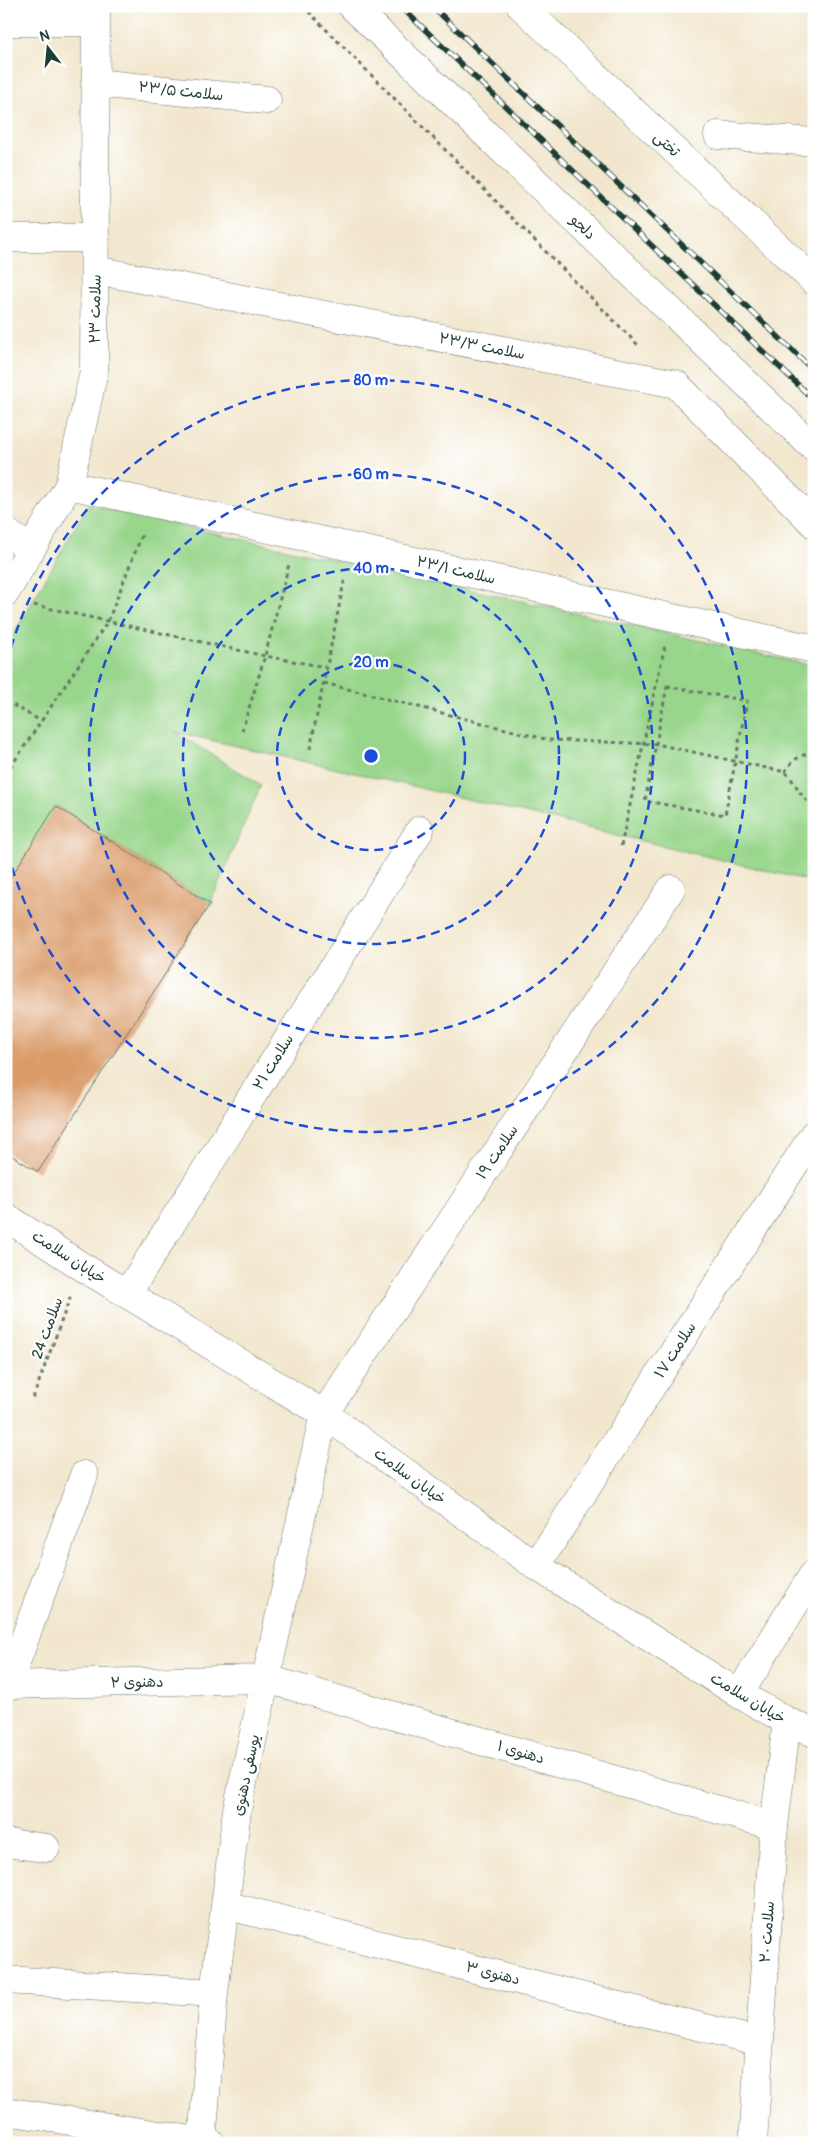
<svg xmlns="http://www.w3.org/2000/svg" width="820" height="2149" font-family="Pangolin,'Playpen Sans Arabic',sans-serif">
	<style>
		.green { fill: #98d68b; stroke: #5c8a60 }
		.building { fill: #da9b69 }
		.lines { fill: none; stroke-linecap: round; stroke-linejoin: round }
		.minor-casing { stroke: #69786a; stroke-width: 29 }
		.tertiary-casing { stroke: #69786a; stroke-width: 29 }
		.path { stroke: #69786a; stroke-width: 3; stroke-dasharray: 4 4; stroke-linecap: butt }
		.minor { stroke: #fff; stroke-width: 28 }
		.tertiary { stroke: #fff; stroke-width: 28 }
		.rail-casing { stroke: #1f3d34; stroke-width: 5.5 }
		.rail { stroke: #fff; stroke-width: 4; stroke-dasharray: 11; stroke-linecap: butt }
		.ring { fill: none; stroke: #1d4ed8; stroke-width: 2.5; stroke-dasharray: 9 6 }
		.labels { text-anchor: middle; stroke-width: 4.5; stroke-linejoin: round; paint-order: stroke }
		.street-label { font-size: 15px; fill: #1f3d34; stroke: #fff }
		.centre { fill: #1d4ed8; stroke: #fff; stroke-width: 2.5 }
		.ring-label { font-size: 15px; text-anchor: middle; font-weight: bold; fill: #1d4ed8; stroke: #fff; stroke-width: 4.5; stroke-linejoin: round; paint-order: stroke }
	</style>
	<rect width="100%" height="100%" fill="#fff"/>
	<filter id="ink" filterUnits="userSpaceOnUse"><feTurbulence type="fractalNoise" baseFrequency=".02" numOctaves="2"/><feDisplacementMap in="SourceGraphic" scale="10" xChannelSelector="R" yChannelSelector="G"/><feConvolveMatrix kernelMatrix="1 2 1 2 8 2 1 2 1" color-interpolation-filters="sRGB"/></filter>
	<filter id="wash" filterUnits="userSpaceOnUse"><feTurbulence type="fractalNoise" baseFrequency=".0096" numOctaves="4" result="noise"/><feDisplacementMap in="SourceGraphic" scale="20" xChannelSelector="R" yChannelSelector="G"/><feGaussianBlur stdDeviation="1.12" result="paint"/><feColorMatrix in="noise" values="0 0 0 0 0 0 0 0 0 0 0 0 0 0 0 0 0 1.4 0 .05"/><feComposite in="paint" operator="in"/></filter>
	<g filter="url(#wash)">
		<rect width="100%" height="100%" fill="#f2e7ce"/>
		<path class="green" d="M88,505l726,161v216l-398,-95 -241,-55 86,53 -51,119 -153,-98 -51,79v-238z"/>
		<g id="blocks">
			<path class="building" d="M56,806l154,98 -172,268 -32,-20v-267z"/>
		</g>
	</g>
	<g filter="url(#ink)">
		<use href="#blocks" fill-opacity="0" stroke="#69786a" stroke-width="1"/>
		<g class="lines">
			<defs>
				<path id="minor" d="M6,22h90
					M95,83l172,17
					M718,135l96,7
					M6,238h89
					M95,270l581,114 138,140
					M69,485l745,164
					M6,532l24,17
					M6,592l63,-107 25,-114 2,-365
					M127,1294l293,-464
					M536,1566l278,-432
					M6,1685l261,-6 507,147
					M8,1685l76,-210
					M739,1694l75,-121
					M6,1843l40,5
					M225,1905l535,137
					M6,1980l208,13
					M6,2111l205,32
					M202,2143l12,-150 23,-183 87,-396 347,-525
					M753,2143l21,-317 13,-105"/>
				<path id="tertiary" d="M352,6l462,442
					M521,6l293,275
					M6,1217l75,49 243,148 212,152 203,128 48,27 27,12"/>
			</defs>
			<use href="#minor" class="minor-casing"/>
			<use href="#tertiary" class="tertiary-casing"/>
			<path class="path" d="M303,6l335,339
				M34,605l231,51 60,11
				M324,683l225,57 107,4 129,28c12,11 15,26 29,35
				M667,686l80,15 -22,114 -80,-14z
				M6,701l35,20
				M242,731l23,-75 24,-92
				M310,749l35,-172
				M785,772c7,-12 15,-17 29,-20
				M6,774l102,-153 35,-89
				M621,846l44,-201
				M33,1398l38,-103"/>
			<use href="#minor" class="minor"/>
			<use href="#tertiary" class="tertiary"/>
			<defs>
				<path id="rail" d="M400,6l414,394
					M432,6l382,365"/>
			</defs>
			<use href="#rail" class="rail-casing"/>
			<use href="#rail" class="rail"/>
		</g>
	</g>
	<g class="ring">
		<circle cx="371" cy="756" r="94"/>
		<circle cx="371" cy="756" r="188"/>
		<circle cx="371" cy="756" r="282"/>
		<path d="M7 662A376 376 0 1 1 7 850"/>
	</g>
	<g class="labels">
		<g class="street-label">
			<text transform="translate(181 91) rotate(6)" y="5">سلامت ۲۳/۵</text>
			<text transform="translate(667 144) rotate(43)" y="5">تختی</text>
			<text transform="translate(583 227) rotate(44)" y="5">دلجو</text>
			<text transform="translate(95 309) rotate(-89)" y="5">سلامت ۲۳</text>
			<text transform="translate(482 346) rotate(11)" y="5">سلامت ۲۳/۳</text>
			<text transform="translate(456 570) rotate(13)" y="5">سلامت ۲۳/۱</text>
			<text transform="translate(273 1062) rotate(-58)" y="5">سلامت ۲۱</text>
			<text transform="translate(497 1152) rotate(-56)" y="5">سلامت ۱۹</text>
			<text transform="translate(69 1257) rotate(33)" y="5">خیابان سلامت</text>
			<text transform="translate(47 1328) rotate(-70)" y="5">سلامت 24</text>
			<text transform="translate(675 1350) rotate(-57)" y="5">سلامت ۱۷</text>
			<text transform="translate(410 1476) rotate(36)" y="5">خیابان سلامت</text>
			<text transform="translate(137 1682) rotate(-1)" y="5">دهنوی ۲</text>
			<text transform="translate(748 1698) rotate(31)" y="5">خیابان سلامت</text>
			<text transform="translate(521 1752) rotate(16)" y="5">دهنوی ۱</text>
			<text transform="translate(246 1775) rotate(-78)" y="5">یوسفی دهنوی</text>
			<text transform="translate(767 1932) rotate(-86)" y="5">سلامت ۲۰</text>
			<text transform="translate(493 1973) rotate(14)" y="5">دهنوی ۳</text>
		</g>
	</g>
	<circle cx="371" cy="756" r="8" class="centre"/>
	<g class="ring-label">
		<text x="371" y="385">80 m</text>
		<text x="371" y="479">60 m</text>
		<text x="371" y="573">40 m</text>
		<text x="371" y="667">20 m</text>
	</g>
	<rect width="820" height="2149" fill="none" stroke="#fff" stroke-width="25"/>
	<g transform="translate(48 48) rotate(344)" stroke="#ffffff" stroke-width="4" paint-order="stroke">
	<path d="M0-4L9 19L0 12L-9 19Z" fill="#1f3d34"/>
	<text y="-8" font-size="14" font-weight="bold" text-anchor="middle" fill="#1f3d34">N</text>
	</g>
</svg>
